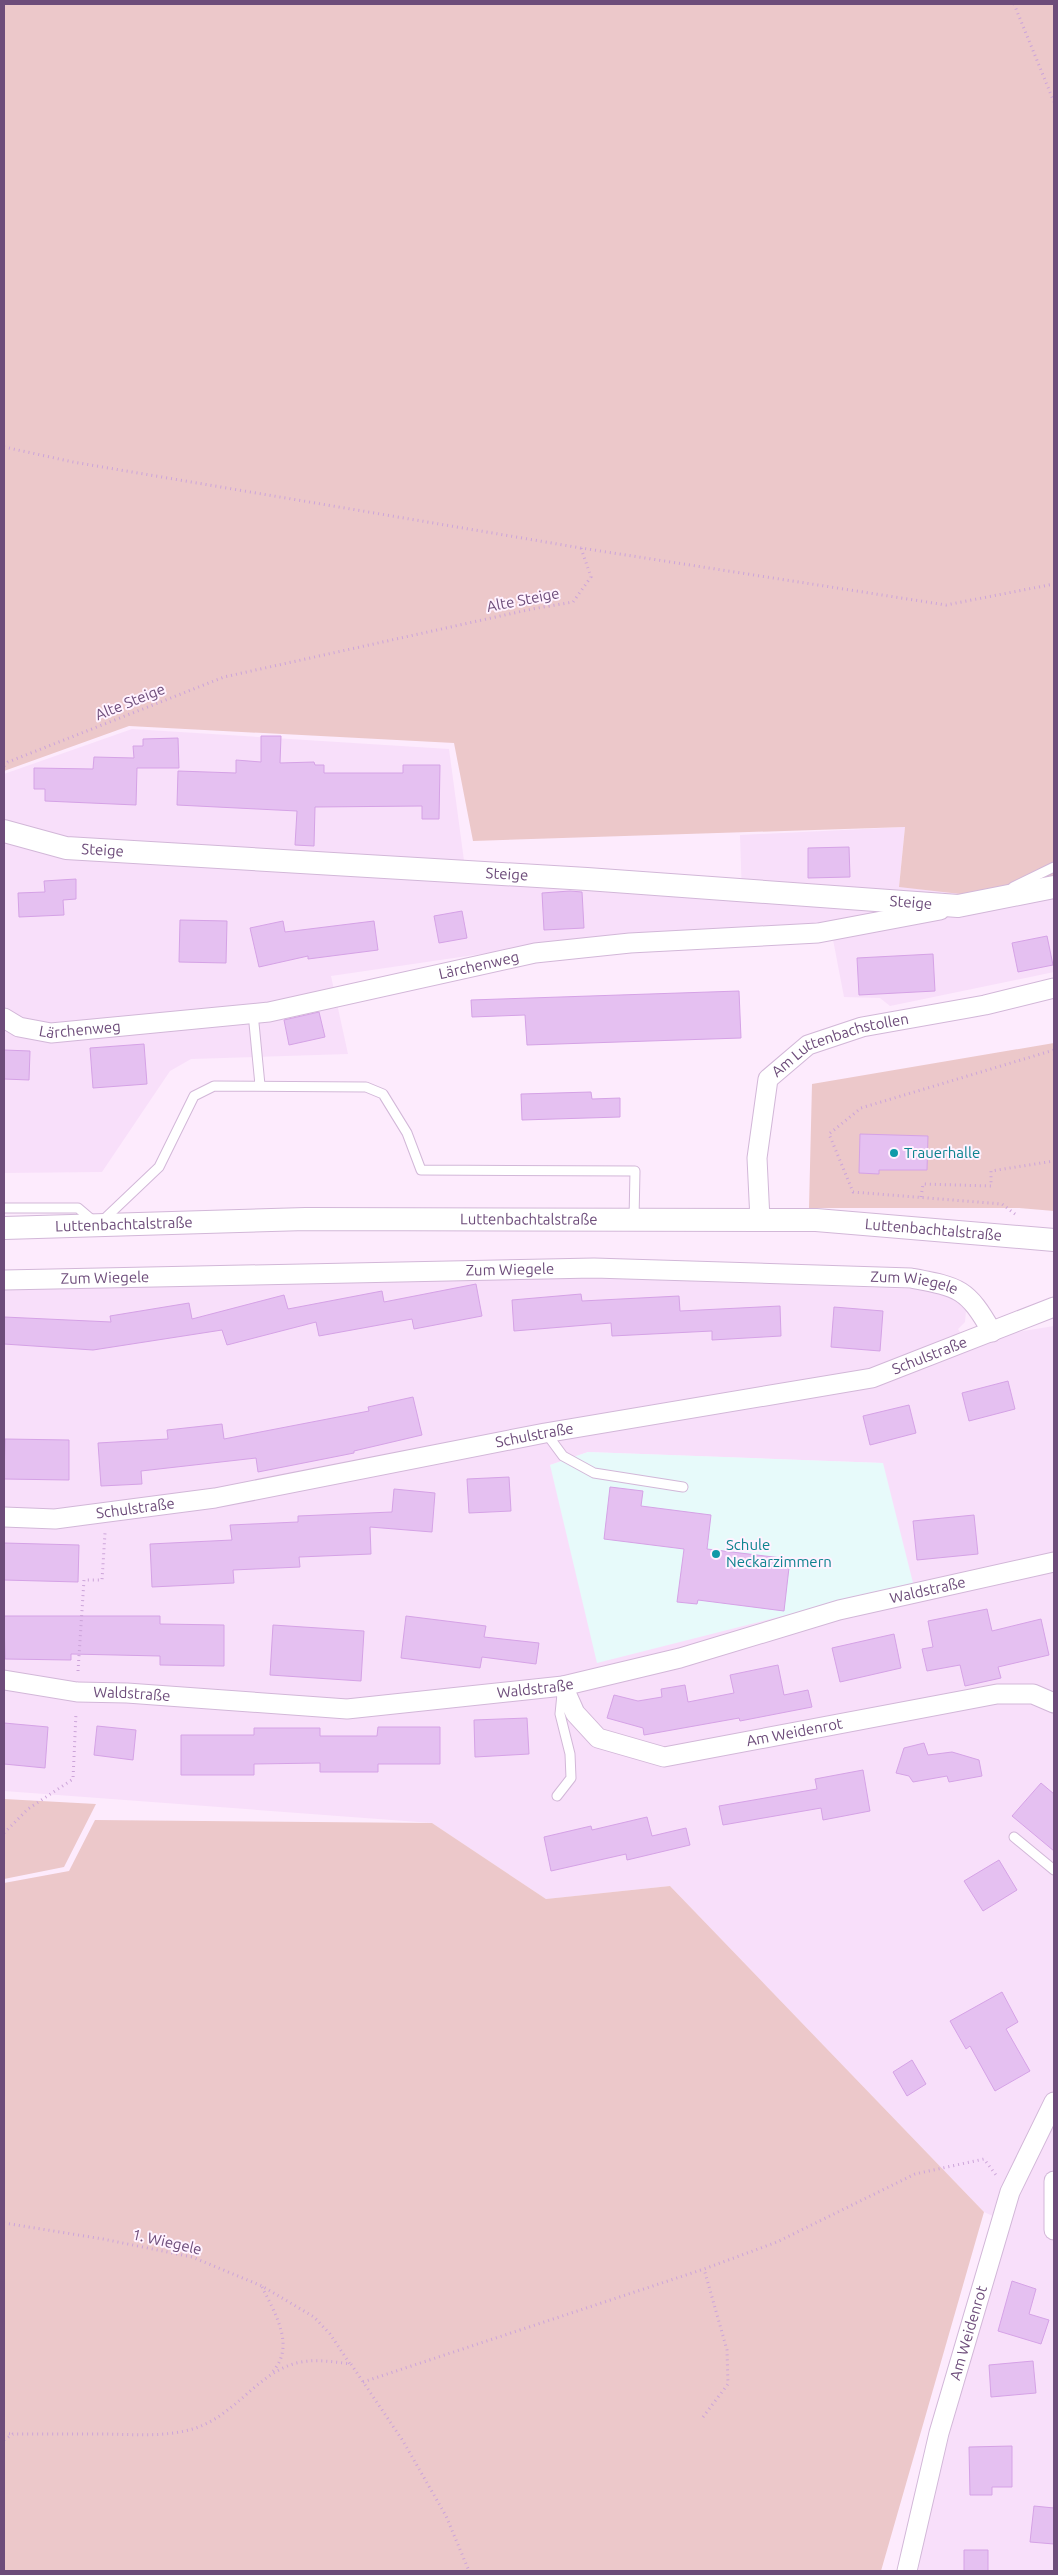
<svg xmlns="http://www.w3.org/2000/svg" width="1058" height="2575" font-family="Ubuntu,sans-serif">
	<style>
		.residential { fill: #f8dffa; fill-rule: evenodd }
		.education { fill: #e7fafa }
		.green { fill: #ecc8ca }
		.building { fill: #e5c0f1; stroke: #d5a2e6 }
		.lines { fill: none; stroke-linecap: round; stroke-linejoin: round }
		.service-casing { stroke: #d2b7d8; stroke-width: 11 }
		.minor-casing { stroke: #d2b7d8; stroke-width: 21 }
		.tertiary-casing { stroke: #d2b7d8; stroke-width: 24 }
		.path { stroke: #cca4d9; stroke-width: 3; stroke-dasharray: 1 4; stroke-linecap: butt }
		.service { stroke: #fff; stroke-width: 9 }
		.minor { stroke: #fff; stroke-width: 19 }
		.tertiary { stroke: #fff; stroke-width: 22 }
		.culture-dot { fill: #0f9aa8; stroke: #fff2ff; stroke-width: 2 }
		.labels { text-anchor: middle; stroke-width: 4; stroke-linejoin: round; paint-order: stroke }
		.street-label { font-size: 15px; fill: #6d4c7a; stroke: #fff2ff }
		.culture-label { font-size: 15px; fill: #0d838f; stroke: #fff2ff; text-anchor: start }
	</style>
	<rect width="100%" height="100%" fill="#fdebfd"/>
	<path class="residential" d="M132,729l317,20 16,119 277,29 -2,-62 165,-8 -6,60 155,-8v93l-164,34 -10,-8 -36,-1 -14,-73 -280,20 -219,32 17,78 -157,5 -21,12 -68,101 -98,1v-399z
		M470,1273l468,17 19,9 9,12 -1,11 -7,7 13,21 46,-18 37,-6v1245h-136l12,-66 78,-282 -24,-11 -314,-326 -124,13 -114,-76 -428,-32v-501l297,-13zM588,1452l295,11 -333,2z"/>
	<path class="education" d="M588,1452l295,11 30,120 -316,80 -47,-198z"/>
	<path class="green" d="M4,4h1050v875l-76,17 -79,-9 6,-60 -432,14 -19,-98 -325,-17 -125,45z
		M1054,1043v168l-35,-3h-210l3,-124z
		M4,1799l92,5 -32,63 -60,12z
		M95,1820l337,3 114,76 124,-13 314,326 -103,359h-877v-688l65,-12z"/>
	<path class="building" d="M261,736h20l-1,27 34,-1 1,3h9v8h79v-8h37l-1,54h-17v-13l-107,1 -1,39 -19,-1 2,-34 -120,-6 1,-34 58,2v-13l25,2z
		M178,738l1,30h-42l-1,37 -91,-4v-12h-11v-21l59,1 1,-12 40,1 -1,-12h10v-7z
		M849,847l1,30 -42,1v-30z
		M76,879v20l-13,1 1,15 -45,2 -1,-24 27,-1 -1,-11z
		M570,891l12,1 2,36 -40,2 -2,-37z
		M462,911l5,27 -28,5 -5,-27z
		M180,920l47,1 -1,42 -47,-1z
		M283,921l2,11 89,-11 4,29 -70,9v-3l-49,11 -9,-39z
		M1047,936l6,29 -35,7 -6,-29z
		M933,954l2,37 -76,4 -2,-37z
		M739,991l2,47 -214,7 -2,-30 -53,2 -1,-17z
		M319,1012l6,25 -36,8 -5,-25z
		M144,1044l3,40 -54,4 -3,-40z
		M4,1050l26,1 -1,29 -25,-1z
		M591,1092l1,7 28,-1v19l-98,3 -1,-26z
		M860,1134l68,2 -1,34h-48v4l-20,-1z
		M476,1284l6,32 -68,13 -2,-10 -93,17 -3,-14 -89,23 -5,-15 -129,20 -89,-6v-27l107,5 -1,-6 79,-13 3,16 92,-24 4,14 94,-18 2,11z
		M581,1294l1,7 97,-5 1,15 100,-5 1,30 -69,4v-9l-100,5 -1,-13 -97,8 -2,-31z
		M834,1307l49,4 -3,40 -49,-4z
		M1008,1381l7,28 -46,12 -7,-28z
		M413,1397l9,38 -68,16v2l-96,19 -2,-14 -115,13 1,13 -41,2 -3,-43 70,-4 -1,-9 55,-6 2,15 145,-28 -1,-4z
		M909,1405l7,28 -46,12 -7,-29z
		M5,1439l64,1v40l-65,-1z
		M509,1477l2,34 -42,2 -2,-34z
		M610,1487l33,4 -2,15 70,9 -4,34 83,10 -6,52 -86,-11 -1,4 -20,-2 7,-53 -80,-10z
		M394,1489l41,4 -3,39 -62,-5 1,27 -72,3 1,10 -67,3 1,13 -82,4 -2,-43 82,-4 -2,-15 68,-3v-6l94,-4z
		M974,1515l4,39 -61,6 -4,-39z
		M4,1543l75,2 -1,37 -74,-2z
		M987,1609l5,22 49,-12 8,36 -51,12 3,11 -36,8 -5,-21 -33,6 -5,-22 11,-2 -5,-26z
		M4,1616h156v8l64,1v41l-64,-1v-9l-89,-2v6l-66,-1z
		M406,1616l80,10 -2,11 55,6 -3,21 -54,-7 -2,11 -79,-10z
		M273,1625l91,6 -3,50 -91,-6z
		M894,1634l7,34 -61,14 -8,-34z
		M778,1665l6,30 24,-5 4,17 -72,14 -1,-3 -95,17 -1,-7 -36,-10 7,-23 24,6 24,-4 -1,-8 24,-4 3,17 46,-9 -4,-18z
		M527,1718l2,36 -54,3 -1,-37z
		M4,1723l44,4 -3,41 -41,-4z
		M97,1726l39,4 -3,30 -39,-5z
		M378,1727h62v37h-62v8h-58v-9l-66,1v11h-73v-40h73v-7h66v8h57z
		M924,1743l4,12 24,-3 27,8 3,16 -33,6 -2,-6 -34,6 -4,-6 -13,-3 8,-25z
		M863,1770l7,41 -47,9 -2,-12 -98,17 -4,-19 98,-17 -2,-10z
		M1041,1783l13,11v57l-42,-35z
		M647,1817l5,19 34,-8 4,17 -63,15 -1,-6 -75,17 -7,-34 47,-11 1,4z
		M999,1860l18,30 -34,21 -19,-30z
		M1002,1992l16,30 -12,7 24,42 -35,20 -25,-45 -4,3 -16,-28z
		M912,2060l14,24 -19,12 -14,-24z
		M1012,2281l24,8 -7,25 20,6 -8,24 -43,-13z
		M1033,2361l3,32 -45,4 -2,-32z
		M1012,2446v41h-20v8h-22l-1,-48z
		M1034,2506l20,2v36l-24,-2z
		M964,2550h24v21h-24z"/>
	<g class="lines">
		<defs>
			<path id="service" d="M1013,887l41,-20
				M253,1013l7,72
				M4,1208h74l20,17 61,-58 35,-71 20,-10 152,1 17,7 24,39 14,37 214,1 -1,48
				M546,1433l17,23 31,17 89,14
				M557,1796l14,-18 -1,-24 -10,-40 2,-20
				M1014,1837l40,33"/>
			<g id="minor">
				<path id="s1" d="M4,1018l15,9 32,6 218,-21 266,-59 95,-10 188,-10 122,-23"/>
				<path id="s2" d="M760,1220l-3,-62 11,-79 40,-34 54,-18 123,-22 69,-17"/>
				<path id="s3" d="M4,1280l590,-12 317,10c48,9 56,10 81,54"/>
				<path id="s4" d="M4,1517l51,2 160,-21 330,-65 327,-55 182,-71"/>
				<path id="s5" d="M4,1680l73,12 50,1 220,16 216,-23 117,-28 159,-48 215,-48"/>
				<path id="s6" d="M563,1686l12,27 23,25 66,19 333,-63h36l21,9"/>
				<path d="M1054,2181v49"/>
				<path id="s7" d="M907,2571l32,-138 71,-241 44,-90"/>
			</g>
			<g id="tertiary">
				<path id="s8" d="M4,831l62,17 521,31 371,27 96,-19"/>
				<path id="s9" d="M4,1228l302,-9 510,1 238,20"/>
			</g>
		</defs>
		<use href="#service" class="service-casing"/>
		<use href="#minor" class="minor-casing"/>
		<use href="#tertiary" class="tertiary-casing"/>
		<path class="path" d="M1014,4l40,98
			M4,447l69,15 508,86 365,57 108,-21
			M4,766l4,-4 216,-85 308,-68 41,-7 18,-25 -10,-29
			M921,1197l2,-13 68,2v-15l63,-10
			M1015,1214l-13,-10 -149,-12 -24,-58 32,-26 193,-58
			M78,1671l6,-91h18l3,-47
			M4,1833l24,-24 45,-30 3,-66
			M4,2223l99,16 89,18 70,29 52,31 16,17 20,30
			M262,2287c14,28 35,62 8,87
			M363,2382l341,-113 73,-27 138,-68 69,-15 12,16
			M703,2417l25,-33 -1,-34 -23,-81
			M4,2433l8,1
			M4,2440l9,-6c29,0 58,0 88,0 28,0 56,3 84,-3 51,-11 70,-60 116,-69 17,-3 33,0 50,2l52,77 43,75 23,55"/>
		<use href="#service" class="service"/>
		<use href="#minor" class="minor"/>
		<use href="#tertiary" class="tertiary"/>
	</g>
	<g class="culture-dot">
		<circle cx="894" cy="1153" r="5"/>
		<circle cx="716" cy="1554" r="5"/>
	</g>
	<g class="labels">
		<g class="street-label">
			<text transform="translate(523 600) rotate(-11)" y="5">Alte Steige</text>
			<text transform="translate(130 702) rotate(-22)" y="5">Alte Steige</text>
			<text dy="5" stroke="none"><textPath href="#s8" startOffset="101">Steige</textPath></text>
			<text dy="5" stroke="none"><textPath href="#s8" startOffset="506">Steige</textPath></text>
			<text dy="5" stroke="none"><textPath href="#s8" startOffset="911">Steige</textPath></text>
			<text dy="5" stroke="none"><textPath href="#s1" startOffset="484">Lärchenweg</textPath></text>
			<text dy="5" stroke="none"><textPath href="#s1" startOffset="79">Lärchenweg</textPath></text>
			<text dy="5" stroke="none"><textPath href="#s2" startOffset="224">Am Luttenbachstollen</textPath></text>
			<text dy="5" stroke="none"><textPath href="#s9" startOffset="525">Luttenbachtalstraße</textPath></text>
			<text dy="5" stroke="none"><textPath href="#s9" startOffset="120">Luttenbachtalstraße</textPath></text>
			<text dy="5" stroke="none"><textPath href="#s9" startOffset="930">Luttenbachtalstraße</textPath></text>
			<text dy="5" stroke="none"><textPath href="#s3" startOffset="506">Zum Wiegele</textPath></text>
			<text dy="5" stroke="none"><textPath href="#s3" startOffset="101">Zum Wiegele</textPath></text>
			<text dy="5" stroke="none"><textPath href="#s3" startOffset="911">Zum Wiegele</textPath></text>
			<text dy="5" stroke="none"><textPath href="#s4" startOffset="942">Schulstraße</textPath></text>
			<text dy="5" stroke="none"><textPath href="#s4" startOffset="538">Schulstraße</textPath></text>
			<text dy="5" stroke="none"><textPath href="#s4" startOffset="132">Schulstraße</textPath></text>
			<text dy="5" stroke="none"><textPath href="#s5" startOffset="939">Waldstraße</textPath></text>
			<text dy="5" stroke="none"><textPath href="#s5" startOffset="534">Waldstraße</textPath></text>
			<text dy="5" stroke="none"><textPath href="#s5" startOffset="129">Waldstraße</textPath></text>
			<text dy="5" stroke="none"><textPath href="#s6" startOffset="265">Am Weidenrot</textPath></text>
			<text transform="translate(167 2242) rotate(13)" y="5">1. Wiegele</text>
			<text dy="5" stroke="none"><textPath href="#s7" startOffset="246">Am Weidenrot</textPath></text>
		</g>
		<g class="culture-label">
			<text x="904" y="1158">Trauerhalle</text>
			<text x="726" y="1550">Schule<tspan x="726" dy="17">Neckarzimmern</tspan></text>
		</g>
	</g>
	<rect width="1058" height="2575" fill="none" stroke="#6d4c7a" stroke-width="10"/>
</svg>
